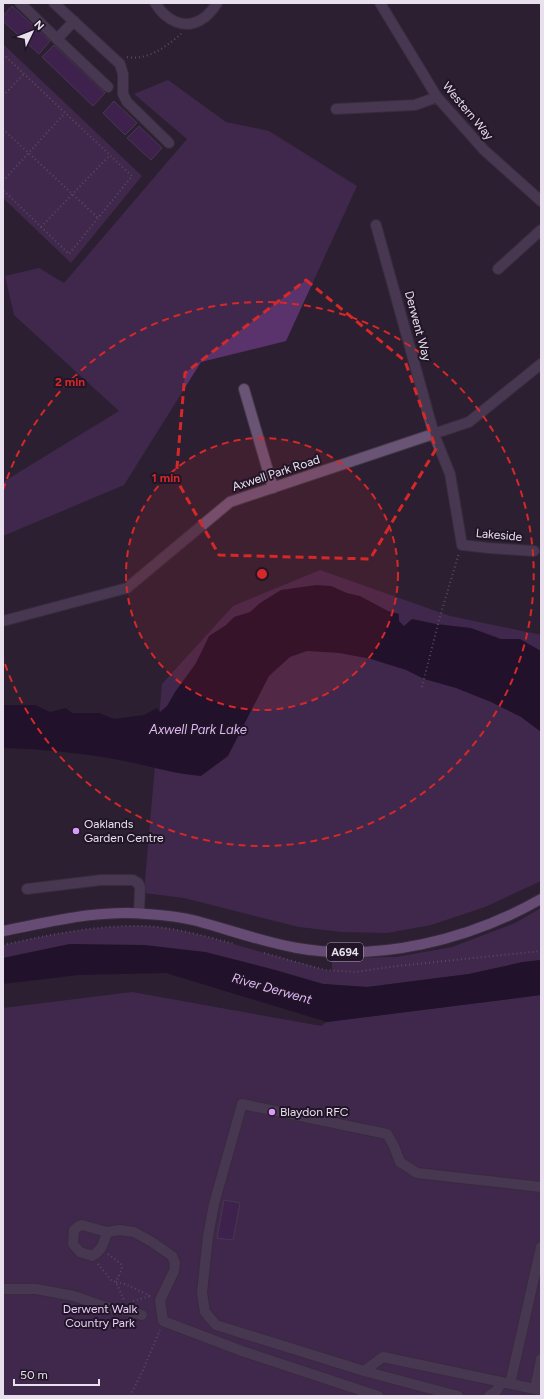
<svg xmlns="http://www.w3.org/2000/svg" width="544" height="1399" font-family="Figtree,sans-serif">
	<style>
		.green { fill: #5a336d }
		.water { fill: #180124 }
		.building { fill: #55246d; stroke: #65576d }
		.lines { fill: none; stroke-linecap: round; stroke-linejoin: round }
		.minor-casing { stroke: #453a4b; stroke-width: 12 }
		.major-casing { stroke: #453a4b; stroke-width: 12 }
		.path { stroke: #8a808f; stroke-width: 2; stroke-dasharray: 1 3; stroke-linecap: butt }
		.minor { stroke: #695475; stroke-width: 10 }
		.major { stroke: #ae83c6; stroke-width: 10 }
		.marked { fill: none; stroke: #d62828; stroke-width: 3; stroke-dasharray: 8 5; stroke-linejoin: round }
		.ring { fill: none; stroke: #d62828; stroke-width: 2; stroke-dasharray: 7 5 }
		.poi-dot { fill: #d89bf8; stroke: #211527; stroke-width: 1.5 }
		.labels { text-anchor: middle; stroke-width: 4; stroke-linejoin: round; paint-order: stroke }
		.shield { fill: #211527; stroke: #aca3b2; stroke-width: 1 }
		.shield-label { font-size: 11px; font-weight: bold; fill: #e8e0ed }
		.street-label { font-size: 12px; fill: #e8e0ed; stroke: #211527 }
		.poi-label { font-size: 12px; fill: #e8e0ed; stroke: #211527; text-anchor: start }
		.park-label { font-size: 12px; fill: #e8cef8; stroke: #211527 }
		.water-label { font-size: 13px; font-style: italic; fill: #e0b8f6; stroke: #211527 }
		.centre { fill: #d62828; stroke: #211527; stroke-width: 2 }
		.ring-label { font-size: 12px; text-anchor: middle; font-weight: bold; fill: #d62828; stroke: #211527; stroke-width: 4; stroke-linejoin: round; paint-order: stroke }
	</style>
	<rect width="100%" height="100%" fill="#2b1f31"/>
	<path class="green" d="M3,44l139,132 -71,87 -68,-65z
		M168,80l58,42 43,9 88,55 -71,155 -85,21 -77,123 -121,51v-54l116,-71 -105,-96 -9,-39 34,-8 25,15 123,-144 -53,-45z
		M320,570l130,46 91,19v246l-56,26 -54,18 -44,8 -45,-1 -43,-5 -115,-29 -40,-5 18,-209 71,-78z
		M541,908v52l-18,2 -54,12 -102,13 -44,-3 -48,-14 -70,-18 -135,-8 -67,14v-13c46,-10 92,-20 139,-19 33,1 67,11 98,20 29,8 57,16 85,24l7,1v-13l64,-1 56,-10 63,-24z
		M132,992l189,34 6,-4 214,-27v401h-538v-388z"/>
	<path class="water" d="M316,585l15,1 16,7 13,3 28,15 11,3v7l5,5 8,-7 24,5 35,4 30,11h19l21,12v81l-20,-15 -30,-15 -35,-14 -32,-9 -18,-9 -35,-11 -32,-6 -32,-2 -17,6 -21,19 -41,80 -27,20c-28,-2 -54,-11 -82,-16 -38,-7 -77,-11 -116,-12v-43h32l15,7 16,-4 6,5h27l15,6 30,-4 13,-7 3,4 7,-6 8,-14 21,-29 13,-27 17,-11 8,-8 16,-5 10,-9 21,-13z
		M70,944l75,1 60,7 70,18 48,14 44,3 102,-13 54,-12 18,-2v35l-214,27 -161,-49 -87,2 -76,9v-26z"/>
	<path class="building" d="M12,6l38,35 -11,13 -36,-33v-5z
		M54,45l51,48 -12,13 -51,-49z
		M114,101l23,22 -12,12 -22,-22z
		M139,126l23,22 -11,12 -24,-22z
		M224,1200l16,3 -7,37 -16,-2z"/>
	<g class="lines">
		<defs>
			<path id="minor" d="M20,3l37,36
				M54,3l66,61 3,10v20l4,8 42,41
				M155,3c3,4 6,9 10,12 20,17 40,8 52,-12
				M380,3l57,94 47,53 57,51
				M74,21l-17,18 51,48
				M336,109l79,-4 22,-8
				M376,225l58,209 16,40 12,71 27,3 45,3
				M498,269l43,-39
				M244,389l29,99
				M3,621l124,-33 103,-86 239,-80 72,-58
				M27,889l74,-9h32l5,3 2,4 -1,26
				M107,1232c-3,10 -5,19 -15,24l-12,-4 -7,-8 1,-14 5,-4 3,-1 25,7 12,-2 15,2 18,10 20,14 3,7 -1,8 -14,29 3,21 79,30 136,45
				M3,1289h33l38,7 31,11 23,4 14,4
				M541,1359l-6,30 6,1
				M364,1371l94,25
				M510,1384l31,-137
				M535,1389l-152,-32 -19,14 -148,-46 -11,-13 -3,-19 6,-57 6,-32 28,-100 145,30 7,12 6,16 17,11 124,14
				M489,1396l8,-6 5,-8"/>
			<path id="major" d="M3,931c47,-9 96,-22 144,-17 16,1 34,3 50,7 33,9 66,21 100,27 82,14 172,-8 244,-49"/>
		</defs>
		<use href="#minor" class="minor-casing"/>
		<use href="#major" class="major-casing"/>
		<path class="path" d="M3,54l129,122 -63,78 -66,-64
			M127,57c21,4 40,-11 55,-24
			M3,96l21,-22
			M3,129l95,89
			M3,181l62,-68
			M41,227l69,-72
			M422,687l17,-67 20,-67
			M3,945c46,-10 92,-20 139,-19 31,1 63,10 92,18
			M264,953l61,17 30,2 42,-6 144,-15
			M108,1254l13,10 1,5 -6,13 9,2 25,12
			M98,1264l13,16 5,2 8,18
			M133,1301l17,-5
			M130,1396l13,-26 17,-40"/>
		<use href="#minor" class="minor"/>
		<use href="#major" class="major"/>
	</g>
	<path d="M0 0H544V1399H0ZM306,280l99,81 31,88 -66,110 -151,-4 -43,-76 9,-106z" fill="#2b1f31" fill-opacity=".55" fill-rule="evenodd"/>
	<path class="marked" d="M306,280l99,81 31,88 -66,110 -151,-4 -43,-76 9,-106z"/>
	<circle cx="262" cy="574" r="136" fill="#d62828" fill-opacity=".12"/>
	<g class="ring">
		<circle cx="262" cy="574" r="136"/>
		<path d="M3 490A272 272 0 1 1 3 658"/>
	</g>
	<g class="poi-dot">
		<circle cx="76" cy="831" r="4"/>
		<circle cx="272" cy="1112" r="4"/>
	</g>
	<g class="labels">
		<rect class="shield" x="327" y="943" width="36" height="18" rx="3"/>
		<g class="shield-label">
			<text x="345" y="956">A694</text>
		</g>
		<g class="street-label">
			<text transform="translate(468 111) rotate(50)" y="4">Western Way</text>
			<text transform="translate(418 326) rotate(75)" y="4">Derwent Way</text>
			<text transform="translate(276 473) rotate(-18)" y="4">Axwell Park Road</text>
			<text transform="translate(499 535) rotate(5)" y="4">Lakeside</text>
		</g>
		<g class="poi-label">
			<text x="84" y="828">Oaklands<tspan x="84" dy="14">Garden Centre</tspan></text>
			<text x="280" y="1116">Blaydon RFC</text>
		</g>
		<g class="park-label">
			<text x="100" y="1313">Derwent Walk<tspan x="100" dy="14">Country Park</tspan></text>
		</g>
		<g class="water-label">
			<text x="198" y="734">Axwell Park Lake</text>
			<text transform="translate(272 988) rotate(16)" y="5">River Derwent</text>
		</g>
	</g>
	<circle cx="262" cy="574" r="6" class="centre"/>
	<g class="ring-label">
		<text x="70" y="386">2 min</text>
		<text x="166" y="482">1 min</text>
	</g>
	<rect width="544" height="1399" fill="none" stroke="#e8e0ed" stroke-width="8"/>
	<g transform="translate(32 32) rotate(47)" stroke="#211527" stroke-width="3" paint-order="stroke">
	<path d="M0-3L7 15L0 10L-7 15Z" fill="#e8e0ed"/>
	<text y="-6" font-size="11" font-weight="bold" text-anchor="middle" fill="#e8e0ed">N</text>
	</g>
	<path d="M14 1379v6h85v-6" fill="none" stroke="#e8e0ed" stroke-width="2"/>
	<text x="20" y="1379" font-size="12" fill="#e8e0ed" stroke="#211527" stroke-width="3" paint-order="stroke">50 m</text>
</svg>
